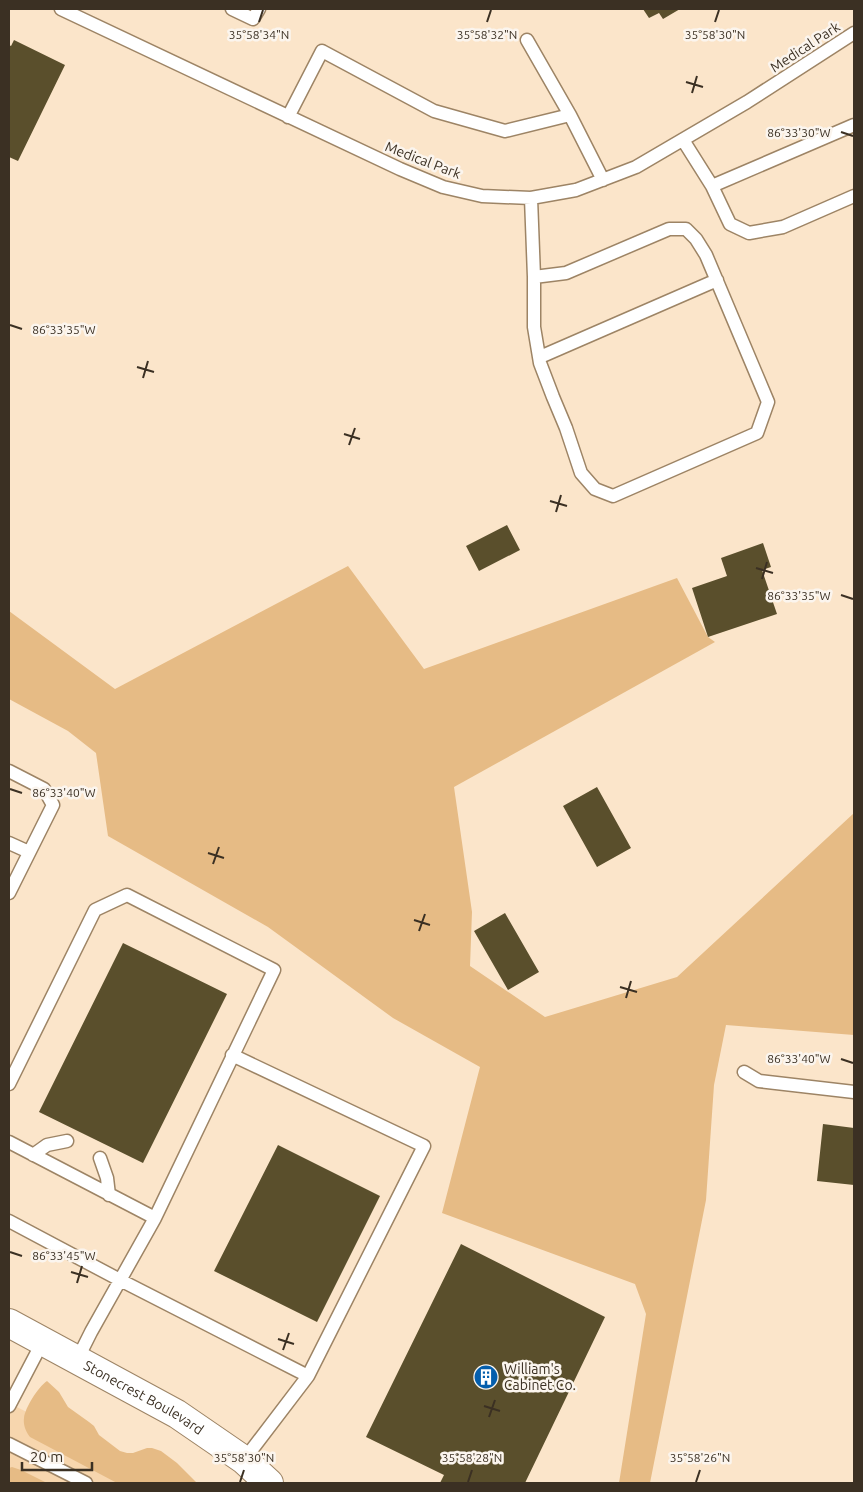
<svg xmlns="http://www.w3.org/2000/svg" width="863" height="1492" font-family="Ubuntu,sans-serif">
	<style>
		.built { fill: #f7d6ae }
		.green { fill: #e6bb85 }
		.building { fill: #5a4f2c }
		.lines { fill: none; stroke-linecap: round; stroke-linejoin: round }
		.service-casing { stroke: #9d8465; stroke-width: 15 }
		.tertiary-casing { stroke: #9d8465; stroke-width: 30 }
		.service { stroke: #fff; stroke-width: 12 }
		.tertiary { stroke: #fff; stroke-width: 28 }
		.ticks { fill: none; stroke: #3b3023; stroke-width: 2 }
		.labels { text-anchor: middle; stroke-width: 5; stroke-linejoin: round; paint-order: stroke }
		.street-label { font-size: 14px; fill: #3b3023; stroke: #fbf5ee }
		.poi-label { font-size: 14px; fill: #3b3023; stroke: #fbf5ee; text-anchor: start }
		.ticks-label { font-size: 12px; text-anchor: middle; fill: #3b3023; stroke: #fbf5ee; stroke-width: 5; stroke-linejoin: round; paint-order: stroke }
	</style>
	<rect width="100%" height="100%" fill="#fbe5ca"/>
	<path class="built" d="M9,1403l157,80h-157z"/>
	<path class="green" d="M348,566l76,103 253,-91 31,59 7,5 -261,145 18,125 -2,54 75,51 132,-40 177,-164v222l-128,-10 -12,60 -8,115 -56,283h-31l27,-169 -11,-30 -193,-71 38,-146 -87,-49 -125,-91 -160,-91 -12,-83 -28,-22 -59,-32v-88l106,78z
		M47,1381l12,11 9,15 21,15 5,4 5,9 21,16 7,2h6l14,-5h5l9,3 16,12 20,20h-80l-87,-46c-4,-5 -7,-12 -6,-19 1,-10 14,-31 23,-37z
		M12,1467l9,3 26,13h-38v-15z"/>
	<path class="building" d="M643,9h37l-17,10 -4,-6 -10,5z
		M14,40l51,25 -47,96 -9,-4v-112l2,1z
		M507,525l13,25 -41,21 -13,-25z
		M763,543l8,24 -9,3 15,44 -69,23 -16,-49 35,-12 -6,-18z
		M597,787l34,61 -34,19 -34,-61z
		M505,913l34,59 -31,18 -34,-59z
		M123,943l104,51 -84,169 -104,-51z
		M823,1124l31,4v57l-37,-4z
		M278,1145l102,51 -63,126 -103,-51z
		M461,1244l144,73 -80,166h-85l4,-8 -78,-38z"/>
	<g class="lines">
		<defs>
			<path id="service" d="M61,9l339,160 43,18 39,9 49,2 45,-8 60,-23 111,-65 107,-69
				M232,9l21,10 6,-10
				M570,115l33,65
				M288,117l34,-66 112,60 71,20 65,-16 -43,-75
				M683,140l29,46 18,38 19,9 34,-6 71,-31
				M712,186l142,-61
				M531,198l3,79v50l6,36 13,34 13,31 15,45 14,16 18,7 144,-63 11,-31 -62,-147 -10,-16 -10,-10h-17l-103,44 -32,4
				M540,357l177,-77
				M9,771l35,18 9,16 -44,88
				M9,843l20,9
				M744,1072l15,9 95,11
				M9,1084l86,-174 32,-15 147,75 -119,248 -64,114 -14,28
				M9,1142l146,76
				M33,1155l14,-10 20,-4
				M100,1158l7,20 2,17
				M9,1221l111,59 188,96 116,-230 -192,-91
				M9,1406l34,-65
				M9,1444l77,39
				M244,1460l64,-84"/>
			<g id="tertiary">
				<path id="s1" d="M9,1323l168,91 67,46 25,23"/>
			</g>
		</defs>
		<use href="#service" class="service-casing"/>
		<use href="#tertiary" class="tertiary-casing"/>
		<use href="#service" class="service"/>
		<use href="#tertiary" class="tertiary"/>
	</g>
	<path class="ticks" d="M259,22l4,-12M487,22l4,-12M715,22l4,-12M686,82l17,5M692,93l5,-17M841,132l12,4M10,325l12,4M137,367l17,5M143,378l5,-17M344,434l16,5M349,445l6,-17M550,501l17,5M556,512l5,-17M756,568l17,5M762,579l5,-17M841,595l12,4M10,789l12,4M208,853l16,5M213,864l6,-17M414,920l16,5M419,931l6,-17M620,987l17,5M626,998l5,-17M841,1059l12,4M10,1252l12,4M71,1272l17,5M77,1283l5,-17M278,1339l16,5M283,1350l6,-17M484,1406l16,5M489,1417l6,-17M240,1482l4,-12M468,1482l4,-12M696,1482l4,-12"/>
	<defs>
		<symbol id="building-disc" viewBox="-11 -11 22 22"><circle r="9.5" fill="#045eac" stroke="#fbf5ee"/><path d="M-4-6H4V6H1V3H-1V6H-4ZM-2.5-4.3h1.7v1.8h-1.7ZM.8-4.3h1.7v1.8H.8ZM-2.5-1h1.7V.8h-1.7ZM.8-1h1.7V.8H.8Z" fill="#fff"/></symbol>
	</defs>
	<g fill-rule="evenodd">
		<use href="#building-disc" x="472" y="1363" width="28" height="28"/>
	</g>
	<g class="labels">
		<g class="street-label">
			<text transform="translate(805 47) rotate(-33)" y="5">Medical Park</text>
			<text transform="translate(423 160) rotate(21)" y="5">Medical Park</text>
			<text dy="5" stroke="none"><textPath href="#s1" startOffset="154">Stonecrest Boulevard</textPath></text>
		</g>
		<g class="poi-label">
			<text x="504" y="1374">William's<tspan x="504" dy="16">Cabinet Co.</tspan></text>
		</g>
	</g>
	<g class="ticks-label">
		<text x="259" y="39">35°58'34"N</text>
		<text x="487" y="39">35°58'32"N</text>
		<text x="715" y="39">35°58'30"N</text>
		<text x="799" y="137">86°33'30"W</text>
		<text x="64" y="334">86°33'35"W</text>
		<text x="799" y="600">86°33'35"W</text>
		<text x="64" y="797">86°33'40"W</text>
		<text x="799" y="1063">86°33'40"W</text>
		<text x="64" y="1260">86°33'45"W</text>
		<text x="244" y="1462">35°58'30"N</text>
		<text x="472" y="1462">35°58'28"N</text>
		<text x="700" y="1462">35°58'26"N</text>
	</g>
	<rect width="863" height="1492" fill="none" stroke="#3b3023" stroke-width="20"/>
	<path d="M22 1462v8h70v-8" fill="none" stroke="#3b3023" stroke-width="2.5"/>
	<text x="30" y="1462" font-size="15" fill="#3b3023" stroke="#fbf5ee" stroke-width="4" paint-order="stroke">20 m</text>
</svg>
